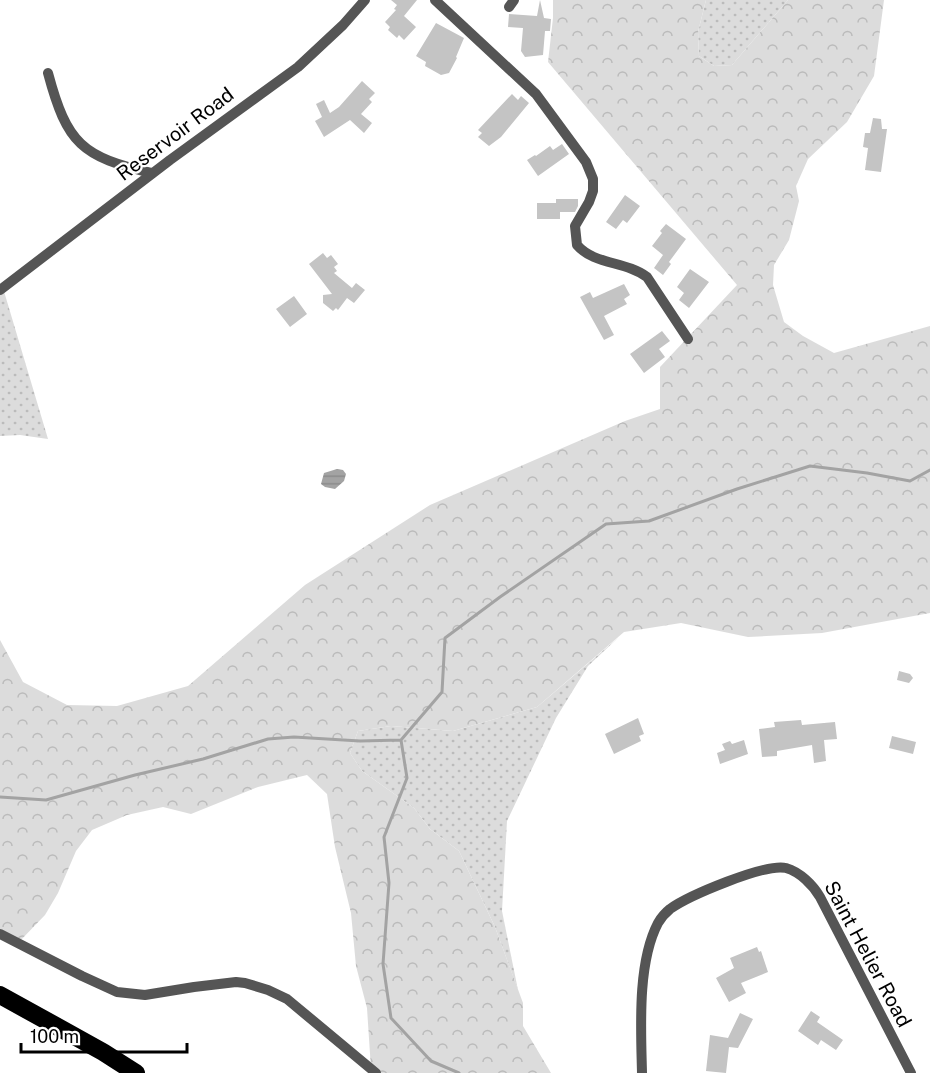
<svg xmlns="http://www.w3.org/2000/svg" width="930" height="1073" font-family="'Public Sans',sans-serif">
	<style>
		.grass { fill: url(#grass-dots) }
		.forest { fill: url(#forest-crowns) }
		.water { fill: url(#water-rules) }
		.lines { fill: none; stroke-linecap: round; stroke-linejoin: round }
		.stream { stroke: #a3a3a3; stroke-width: 3 }
		.building { fill: #c4c4c4 }
		.street { stroke: #555; stroke-width: 10 }
		.highway { stroke: #000; stroke-width: 18 }
		.labels { text-anchor: middle; stroke-width: 4.5; stroke-linejoin: round; paint-order: stroke }
		.street-label { font-size: 20px; fill: #000; stroke: #fff }
	</style>
	<defs>
		<pattern id="grass-dots" width="8" height="8" patternUnits="userSpaceOnUse" patternTransform="scale(1.5)"><rect width="8" height="8" fill="#dcdcdc"/><path d="M2 2h.1M6 6h.1" fill="none" stroke="#bbb" stroke-width="1.8" stroke-linecap="round"/></pattern>
		<pattern id="forest-crowns" width="20" height="18" patternUnits="userSpaceOnUse" patternTransform="scale(1.5)"><rect width="20" height="18" fill="#dcdcdc"/><path d="M2 6a3 3 0 1 1 6 0M12 15a3 3 0 1 1 6 0" fill="none" stroke="#bbb"/></pattern>
		<pattern id="water-rules" width="6" height="5" patternUnits="userSpaceOnUse" patternTransform="scale(1.5)"><rect width="6" height="5" fill="#a3a3a3"/><path d="M0 2.5h6" fill="none" stroke="#8b8b8b"/></pattern>
	</defs>
	<rect width="100%" height="100%" fill="#fff"/>
	<path class="grass" d="M706,0h82l-56,65 -18,1 -15,-10 -1,-24z
		M3,288l45,151 -28,-4 -20,1v-146z
		M619,637l-31,29 -32,52 -49,103 -5,90 16,79 -23,-63 -36,-76 -29,-22 -16,-21 -52,-37 -12,-18 8,-22 33,-5 62,5 84,-24z"/>
	<path class="forest" d="M553,0h153l-8,32 1,24 15,10 18,-1 56,-65h96l-10,76 -27,46 -39,37 -12,27 3,15 -10,39 -15,25 -1,20 11,37 19,14 31,17 96,-27v287l-108,20 -74,4 -67,-14 -57,9 -87,75 -84,24 -62,-5 -33,5 -8,22 12,18 52,37 16,21 29,22 36,76 28,76v23l28,47h-175l-5,-4 -4,-61 -11,-42 -5,-53 -16,-66 -8,-53 -20,-19 -49,12 -67,27 -28,-7 -36,8 -35,15 -16,21 -18,42 -13,22 -27,28 -18,-9v-294l23,42 44,23 50,1 71,-20 117,-101 125,-80 195,-84 35,-12v-42l77,-82 -189,-223 5,-44z"/>
	<path class="water" d="M337,469l6,1 3,4 -2,7 -9,8 -10,-2 -4,-3 3,-11z"/>
	<g class="lines">
		<path class="stream" d="M401,740l6,38 -23,59 5,46 -6,81 8,54 40,43 28,12
			M0,797l46,3 89,-25 68,-16 65,-20 26,-2 66,4 41,-1 41,-48 3,-54 55,-41 106,-73 43,-3 88,-32 73,-23 57,7 43,8 20,-11"/>
	</g>
	<path class="building" d="M391,0h26l-13,16 12,11 -12,13 -5,-5 -2,3 -9,-8 2,-3 -5,-5 11,-12 -2,-1 3,-4z
		M540,0l4,18 7,1 -1,12h-5l-2,24 -18,2 -4,-6 2,-23 -15,-1 1,-13 28,2z
		M436,23l28,15 -8,19 1,1 -8,15 -8,2 -16,-9 1,-4 -10,-6z
		M362,81l13,12 -6,6 3,3 -11,12 11,9 -8,10 -14,-13 -26,17 -9,-16 7,-4 -6,-13 8,-4 6,13 9,-6z
		M512,94l6,6 3,-4 8,7 -28,34 -12,9 -11,-9 4,-4 -4,-3z
		M873,118l8,1 1,10h5l-6,43 -16,-2 3,-22 -5,-1 2,-14h5z
		M562,144l7,10 -31,22 -11,-16 8,-5 1,1 14,-10 3,4z
		M625,195l15,11 -13,17 -4,-3 -7,9 -10,-7z
		M556,199h22v7l-3,6h-15v7h-23v-16h19z
		M666,224l20,15 -17,23 2,2 -8,11 -9,-7 9,-13 -11,-9 10,-13 -2,-2z
		M323,253l4,5 4,-3 7,9 -4,3 3,4 -3,2 18,15 4,-5 9,7 -11,13 -7,-5 -9,12 -2,-2 -3,3 -10,-8v-8l9,-1 -23,-30z
		M690,269l19,13 -20,26 -10,-8 5,-7 -7,-6z
		M624,284l6,11 -6,4 3,5 -23,12 10,19 -10,5 -24,-43 10,-5 3,6z
		M294,296l13,18 -17,13 -14,-18z
		M662,331l8,10 -11,8 6,8 -21,16 -14,-19z
		M899,671l11,3 3,4 -4,5 -12,-3z
		M638,718l6,16 -5,2 2,5 -27,13 -9,-20z
		M801,720l1,5 33,-3 2,17 -13,1 2,21 -12,2 -2,-18 -35,6v5l-15,1 -3,-28 16,-2 -1,-5z
		M892,736l24,6 -3,12 -24,-6z
		M744,740l4,14 -28,10 -3,-11 8,-3 -3,-6 8,-3 2,3z
		M757,947l2,5 2,-1 7,21 -27,11 5,10 -17,9 -13,-24 18,-10 -4,-10z
		M811,1011l9,6 -3,5 26,18 -7,10 -15,-10 -3,5 -20,-14z
		M740,1013l13,6 -15,29 -9,-1 -3,26 -20,-2 4,-36 18,3z"/>
	<g class="lines">
		<path class="street" d="M435,0l101,94 50,68 7,17v12l-4,11 -14,24 2,19c17,20 49,16 70,32l41,62
			M509,7l5,-7
			M48,73c19,71 34,84 104,100
			M0,290l170,-130 128,-93 45,-42 22,-25
			M0,934l82,42 35,16 28,3 49,-8 42,-5 9,1 23,7 19,9 89,74
			M642,1073c-1,-44 -5,-110 16,-150 3,-5 7,-10 12,-14 18,-13 95,-46 116,-41 14,4 27,17 34,29l91,176"/>
		<path class="highway" d="M0,995l103,57 33,21"/>
	</g>
	<g class="labels">
		<g class="street-label">
			<text transform="translate(175 134) rotate(-37)" y="7">Reservoir Road</text>
			<text transform="translate(868 954) rotate(62)" y="7">Saint Helier Road</text>
		</g>
	</g>
	<path d="M21 1043v9h166v-9" fill="none" stroke="#000000" stroke-width="3"/>
	<text x="30" y="1043" font-size="18" fill="#000000" stroke="#ffffff" stroke-width="4.5" paint-order="stroke">100 m</text>
</svg>
